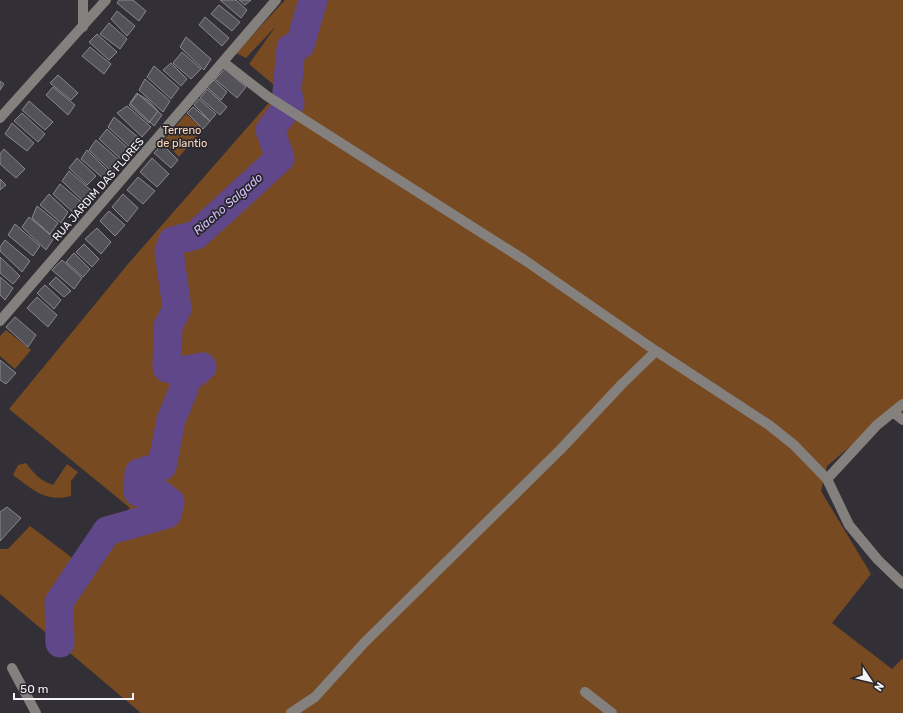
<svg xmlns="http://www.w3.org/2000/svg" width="903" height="713" font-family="Rubik,sans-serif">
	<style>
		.green { fill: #774a22 }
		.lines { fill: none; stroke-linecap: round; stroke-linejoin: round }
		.river { stroke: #5f4789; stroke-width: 29 }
		.building { fill: #545259; stroke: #8a888f }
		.minor { stroke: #83807e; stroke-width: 10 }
		.labels { text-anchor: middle; stroke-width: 3.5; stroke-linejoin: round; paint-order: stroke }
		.park-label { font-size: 11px; fill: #fddabe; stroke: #28262c }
		.street-label { font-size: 11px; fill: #f3f2f6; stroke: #28262c }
		.water-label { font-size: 12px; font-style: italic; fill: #d4c1fb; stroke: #28262c }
	</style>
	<rect width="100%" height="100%" fill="#323036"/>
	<path class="green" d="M285,0h618v402l-76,64 -6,25 50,83 -39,49 60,46 11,-11v55h-762l-141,-119v-45h8l22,-23 49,37 51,-55 -121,-99 119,-145 152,-174 -31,-26 27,-38 -30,32 -10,-5z
		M186,114l17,15 -24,28 -16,-16z
		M6,330l25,20 -16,19 -15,-13v-20z
		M26,463c8,11 15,18 27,22l14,-21 11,8 -7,9v15c-25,7 -39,-7 -58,-21l5,-10z"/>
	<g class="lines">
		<path class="river" d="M290,103l-3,-12 4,-43 9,-3 13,-45
			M60,643l-1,-41 48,-71 60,-17 3,-12 -16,-12 -16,2 1,-19 23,-7 9,-46 12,-29 3,-11 16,-13 -20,4 -15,-3 1,-42 9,-17 -8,-58 4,-10 23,-6 84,-77 -10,-28 13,-17"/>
	</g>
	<path class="building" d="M119,0h14l13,11 -7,10 -22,-18z
		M220,0h16l11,10 -6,8z
		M239,0h12l-6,5z
		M219,5l21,17 -8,9 -21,-17z
		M117,11l18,15 -8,10 -16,-17z
		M205,17l24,21 -7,8 -23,-21z
		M109,23l18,16 -7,10 -20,-15z
		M97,34l20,18 -8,8 -20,-18z
		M186,37l25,22 -7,11 -24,-23z
		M90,47l21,17 -7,10 -22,-18z
		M182,52l19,17 -10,10 -18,-16z
		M171,63l16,16 -6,7 -18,-16z
		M154,66l25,22 -8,11 -24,-22z
		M225,69l21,18 -9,11 -22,-19z
		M58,75l20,18 -7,7 -21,-17z
		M145,79l25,22 -7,11 -24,-22z
		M214,80l13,12 -6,8 -14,-13z
		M0,81l4,3 -4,6z
		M53,87l22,18 -7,10 -22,-20z
		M207,89l20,18 -7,8 -20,-17z
		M137,93l25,22 -8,11 -24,-23z
		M138,94l10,6 10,11 -9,12 -20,-18z
		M199,99l17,15 -6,7 -16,-16z
		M29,101l24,21 -8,8 -23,-20z
		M127,106l24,21 -9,10 -25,-24z
		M193,107l17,14 -7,8 -16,-16z
		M22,113l23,21 -7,8 -24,-21z
		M114,117l25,21 -7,11 -24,-22z
		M12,123l22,20 -7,8 -22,-17z
		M107,129l23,21 -7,11 -24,-22z
		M96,140l24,21 -7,12 -24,-23z
		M162,144l16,16 -7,8 -17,-15z
		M4,149l21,20 -9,9 -16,-14v-10z
		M87,150l23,23 -4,8 -25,-22z
		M77,158l19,18 -9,9 -18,-17z
		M152,158l17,16 -12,13 -17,-15z
		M69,171l24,21 -7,12 -24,-23z
		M138,177l17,14 -12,13 -16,-14z
		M0,179l6,6 -6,5z
		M60,184l25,21 -8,11 -24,-22z
		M49,194l19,18 -7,11 -21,-18z
		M123,194l15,14 -11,14 -15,-15z
		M37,206l21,17 -8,11 -18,-16z
		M109,211l16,14 -10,11 -15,-15z
		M29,217l25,21 -8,12 -24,-23z
		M15,224l25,22 -7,10 -25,-21z
		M97,228l14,14 -10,12 -16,-15z
		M5,240l25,21 -8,11 -22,-21v-4z
		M84,244l15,15 -7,8 -16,-15z
		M74,253l16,16 -7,8 -17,-15z
		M0,257l20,19 -7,8 -13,-11z
		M62,260l20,18 -8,11 -22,-19z
		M0,277l13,11 -8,12 -5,-5z
		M56,277l15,14 -7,6 -15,-13z
		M45,285l16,15 -7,9 -17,-16z
		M37,297l20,18 -9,12 -21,-19z
		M15,317l21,18 -8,12 -22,-20z
		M0,360l16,13 -10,11 -6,-4z
		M7,507l14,11 -21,23v-29z"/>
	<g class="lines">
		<path class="minor" d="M83,27v-27
			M223,62l44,34 259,165 130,90 113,74 25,20 33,34 22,46 29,35 25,24
			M0,118l106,-118
			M0,321l276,-321
			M893,412l10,8
			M827,479l50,-54 26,-21
			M12,668l24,45
			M585,692l27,21
			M291,713l24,-16 49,-54 197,-194 61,-65 34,-33"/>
	</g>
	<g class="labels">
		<g class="park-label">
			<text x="182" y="134">Terreno<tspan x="182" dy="13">de plantio</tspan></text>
		</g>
		<g class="street-label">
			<text transform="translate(98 189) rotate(-49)" y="4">RUA JARDIM DAS FLORES</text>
		</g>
		<g class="water-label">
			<text transform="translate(228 204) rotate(-41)" y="4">Riacho Salgado</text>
		</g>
	</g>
	<g transform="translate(871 681) rotate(125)" stroke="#28262c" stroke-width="3" paint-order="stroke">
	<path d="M0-3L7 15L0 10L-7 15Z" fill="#f3f2f6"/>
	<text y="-6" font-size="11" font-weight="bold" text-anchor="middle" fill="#f3f2f6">N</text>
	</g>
	<path d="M14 693v6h119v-6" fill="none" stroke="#f3f2f6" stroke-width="2"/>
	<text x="20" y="693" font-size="12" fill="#f3f2f6" stroke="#28262c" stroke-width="3" paint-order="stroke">50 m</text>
</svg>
